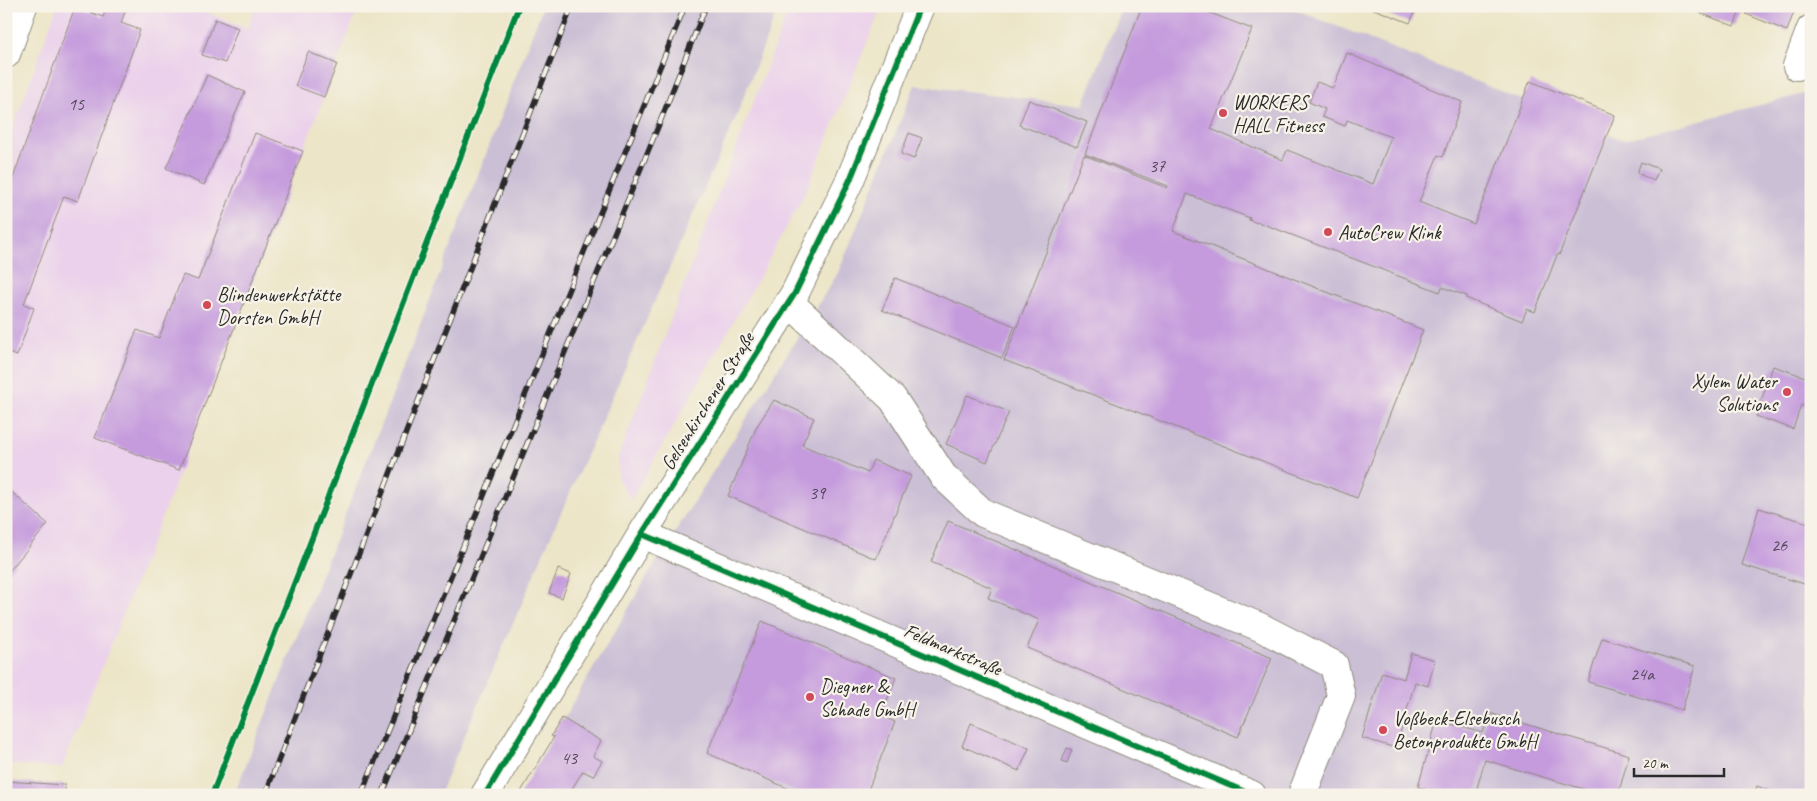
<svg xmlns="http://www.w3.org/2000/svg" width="1817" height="801" font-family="Caveat,sans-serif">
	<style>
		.built { fill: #ebd1eb }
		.industrial { fill: #cbbfd5 }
		.building { fill: #c59bdd }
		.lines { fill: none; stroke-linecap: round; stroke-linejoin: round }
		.minor-casing { stroke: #8c8879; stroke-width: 30 }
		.minor { stroke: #fff; stroke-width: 28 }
		.rail-casing { stroke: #2b2b2b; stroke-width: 5.5 }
		.rail { stroke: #f7f3e8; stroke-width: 4; stroke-dasharray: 11; stroke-linecap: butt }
		.cycleway-casing { stroke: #f7f3e8; stroke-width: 9 }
		.cycleway { stroke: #00873e; stroke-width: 6 }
		.poi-dot { fill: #d1495b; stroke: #f7f3e8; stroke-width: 2 }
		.labels { text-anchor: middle; stroke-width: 4.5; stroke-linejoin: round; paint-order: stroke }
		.number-label { font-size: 18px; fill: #524758 }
		.poi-label { font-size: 20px; fill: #2b2b2b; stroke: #f7f3e8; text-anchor: start }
		.street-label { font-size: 20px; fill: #2b2b2b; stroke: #f7f3e8 }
	</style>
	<rect width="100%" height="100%" fill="#f7f3e8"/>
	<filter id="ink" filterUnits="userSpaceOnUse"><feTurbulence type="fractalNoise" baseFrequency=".02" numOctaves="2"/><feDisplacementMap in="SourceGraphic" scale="10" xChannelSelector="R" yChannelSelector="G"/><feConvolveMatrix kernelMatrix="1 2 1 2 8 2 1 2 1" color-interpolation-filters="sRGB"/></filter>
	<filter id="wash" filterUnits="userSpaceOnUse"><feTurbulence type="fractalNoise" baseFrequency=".0096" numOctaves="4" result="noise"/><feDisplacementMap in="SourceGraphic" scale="20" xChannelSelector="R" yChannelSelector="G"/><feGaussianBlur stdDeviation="1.12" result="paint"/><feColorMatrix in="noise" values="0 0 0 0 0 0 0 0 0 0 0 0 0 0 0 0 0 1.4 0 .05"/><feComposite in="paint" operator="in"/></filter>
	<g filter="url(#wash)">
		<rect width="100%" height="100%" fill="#ece5c7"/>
		<path class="built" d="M57,6h135l55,23 9,-23h103l-181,470 -116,292 -56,-4v-616z
			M790,6h92l-76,185 -45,83 -130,226 -13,-21v-21z"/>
		<path class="industrial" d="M543,6h236l-45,116 -182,411 -113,262h-205l187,-472z
			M1122,6h164l337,134 188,-48v703h-1292l129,-220 190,-302 77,-188 168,20z"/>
		<g id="blocks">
			<path class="building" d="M107,6h20l-6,17 19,7 -62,171 -14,-5 -40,108 10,4 -17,48 -11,-4v-155l69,-190 28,10z
				M1142,6h50l60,23 -41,100 72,31 4,-10 86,34 18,-47 -44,-17 -2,6 -23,-9 3,-8 -16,-7 8,-20 16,6 14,-35 115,49 -19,55 -5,-2 -19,47 55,22 56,-143 85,34 -56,140h-2l-22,57 -8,-3 -5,12 -56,-23 1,-2 -25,-9 -2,5 -182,-70 -1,1 -8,-3 1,-2 -63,-24 -14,37 250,99 -66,168 -353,-138 80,-205 83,33 1,-2 -83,-32z
				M1366,6h51l-7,17z
				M1703,6h39l-8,20 -34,-13z
				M1749,6h47l-9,25 -41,-17z
				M215,19l23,9 -13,35 -23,-8z
				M308,52l29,12 -13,33 -29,-11z
				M207,75l38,17 -41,93 -38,-17z
				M1029,100l58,22 -10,25 -58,-22z
				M255,133l48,18 -124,319 -84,-32 42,-108 22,8 24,-63 15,5z
				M909,133l13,5 -8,21 -13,-5z
				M1641,162l18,7 -5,12 -17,-8z
				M895,278l120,48 -13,32 -120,-48z
				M1773,366l38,13v29l-10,-3 -8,24 -37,-13z
				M967,395l42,17 -22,50 -41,-18z
				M774,400l40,18 -12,27 66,28 5,-13 38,16 -35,83 -148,-63 29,-70z
				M6,487l42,37 -42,51z
				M1759,508l52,16v62l-69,-21z
				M948,521l324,137 -34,79 -211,-89 12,-28 -51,-22 4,-10 -61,-26z
				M558,569l13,5 -9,24 -13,-5z
				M762,621l134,57 -15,38 14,6 -29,73h-63l-96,-42z
				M1602,638l93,28 -13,44 -94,-28z
				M1411,653l24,7 -7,26 -13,-4 -19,66 -34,-10 20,-66 22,7z
				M1489,713l140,42 -11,40h-14l-119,-35 -10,35h-33l-24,-8 19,-67 46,13z
				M562,718l39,23 -8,15 9,5 -9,15 -10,-5 -15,24h-49l35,-58 -3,-1z
				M971,723l58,25 -10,23 -57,-25z
				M1067,748l5,2 -5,13 -5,-2z
				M6,781l59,4v10h-59z
				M1757,786l23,9h-26z"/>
		</g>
	</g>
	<g filter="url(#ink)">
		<use href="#blocks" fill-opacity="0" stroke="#8c8879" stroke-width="1"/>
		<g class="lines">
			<defs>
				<path id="minor" d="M6,54l17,-48
					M1797,66l14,-37
					M789,302l104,97 50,77 40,37 277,114 74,38 7,31 -39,99
					M642,534l610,261
					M485,795l157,-261 153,-241 55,-113 70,-174"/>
			</defs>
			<use href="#minor" class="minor-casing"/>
			<use href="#minor" class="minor"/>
			<defs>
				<path id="rail" d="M265,795l307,-789
					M361,795l324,-789
					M382,795l278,-673 46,-116"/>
			</defs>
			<use href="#rail" class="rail-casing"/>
			<use href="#rail" class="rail"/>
			<defs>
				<path id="cycleway" d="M642,534l610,261
					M212,795l307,-789
					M485,795l157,-261 153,-241 55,-113 70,-174"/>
			</defs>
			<use href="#cycleway" class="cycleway-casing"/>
			<use href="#cycleway" class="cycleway"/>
		</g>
	</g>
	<g class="poi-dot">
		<circle cx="1223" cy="113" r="5"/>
		<circle cx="1328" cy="232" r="5"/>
		<circle cx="207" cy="305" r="5"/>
		<circle cx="1787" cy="392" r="5"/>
		<circle cx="810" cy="697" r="5"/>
		<circle cx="1383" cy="730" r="5"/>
	</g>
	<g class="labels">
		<g class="number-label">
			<text x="76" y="110">15</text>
			<text x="1157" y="172">37</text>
			<text x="817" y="499">39</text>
			<text x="1779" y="551">26</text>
			<text x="1642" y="680">24a</text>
			<text x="569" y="764">43</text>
		</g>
		<g class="poi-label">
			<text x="1233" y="109">WORKERS<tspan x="1233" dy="23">HALL Fitness</tspan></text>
			<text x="1338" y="239">AutoCrew Klink</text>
			<text x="217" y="301">Blindenwerkstätte<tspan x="217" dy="23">Dorsten GmbH</tspan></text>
			<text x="1777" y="388" text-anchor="end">Xylem Water<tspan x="1777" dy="23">Solutions</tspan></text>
			<text x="820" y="693">Diegner &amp;<tspan x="820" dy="23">Schade GmbH</tspan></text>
			<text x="1393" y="725">Voßbeck-Elsebusch<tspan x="1393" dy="23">Betonprodukte GmbH</tspan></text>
		</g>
		<g class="street-label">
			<text transform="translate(707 401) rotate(-58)" y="7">Gelsenkirchener Straße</text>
			<text transform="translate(953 649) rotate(23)" y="7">Feldmarkstraße</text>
		</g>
	</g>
	<rect width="1817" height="801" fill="none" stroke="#f7f3e8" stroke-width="25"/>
	<path d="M1634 768v8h90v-8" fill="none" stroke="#2b2b2b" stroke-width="2.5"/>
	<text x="1642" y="768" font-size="15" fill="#2b2b2b" stroke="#f7f3e8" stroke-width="4" paint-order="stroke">20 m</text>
</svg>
